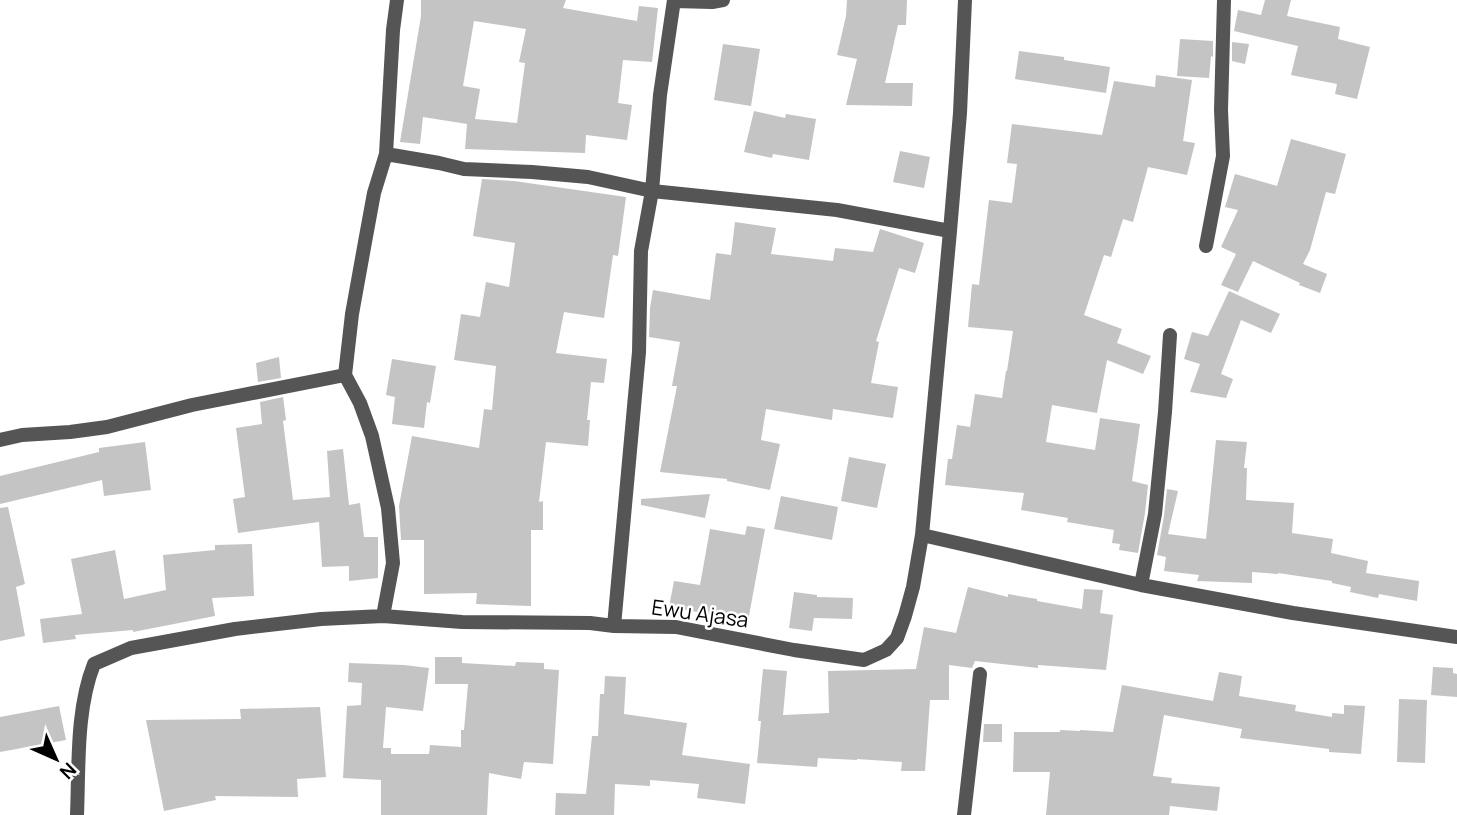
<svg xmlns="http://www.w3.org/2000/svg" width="1457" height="815" font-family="Manrope,sans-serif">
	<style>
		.building { fill: #c4c4c4; fill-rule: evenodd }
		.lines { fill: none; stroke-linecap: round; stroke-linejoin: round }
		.minor { stroke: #555; stroke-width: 14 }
		.labels { text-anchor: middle; stroke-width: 5; stroke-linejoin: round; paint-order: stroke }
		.street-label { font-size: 21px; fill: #000; stroke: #fff }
	</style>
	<rect width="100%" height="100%" fill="#fff"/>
	<path class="building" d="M421,0h145l-3,8 74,13 2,-15 19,2 -6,54 -29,-2 -5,43 14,2 -5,35 -41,-5 -1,18 -120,-4 2,-25 -44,-7 -3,27 -20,-2 21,-126zM474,21l52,8 -7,33 6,1 -8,60 -42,-4 5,-30 -17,-3z
		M847,0h60l-1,25h-8l-13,58h28l-1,23 -66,-1 11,-46 -20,-4 9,-39z
		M1265,0h26l-4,16 53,11 -2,12 32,8 -13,52 -22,-5 2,-10 -46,-9 7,-29 -64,-15 4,-21 23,5z
		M1180,39l33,2v16l-2,-1 -2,22 -32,-2z
		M1232,42l17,2 -4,20 -13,-3z
		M723,44l37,5 -9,57 -37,-6z
		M1019,51l45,6v3l46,7 -4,26 -91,-14z
		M1156,75l36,5 -9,61 12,2 -8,32 -39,-8 -15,55 -10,-3 -12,38 -7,-2 -20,60 38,14 -5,14 34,13 -8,18 -36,-14 -10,53 -45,-8 -6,37 49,8 5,-32 40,6 -8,57 16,4 -3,28 -7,40 -19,-3 1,-6 -8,-1 2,-13 -47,-8 1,-4 -47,-8 3,-17 -79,-8 3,-26h4l5,-34 13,2 5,-33 27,4 4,-27h1l6,-40 -45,-4 4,-43 7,1 10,-85 23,3 5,-39 -10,-1 5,-39 90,11 12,-54 41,6z
		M754,111l31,7 1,-4 30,5 -7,41 -36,-6 -1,4 -28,-6z
		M1291,139l55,15 -11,40 -9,-2 -16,58 -7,14 24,10 -7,19 -21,-8 1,-2 -47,-22 -15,31 -17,-7 15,-31 -15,-7 17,-37 -13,-3 10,-33 42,12z
		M900,151l30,6 -6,31 -31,-6z
		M482,179l32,2 112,16 -8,59 -5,-1 -9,63 -40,-6 -8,41 51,6 -3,24 -13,-1 -4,38h3l-2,26 -42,-4 -7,60 4,-1v29h-12v76l-55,-2 1,-11 -53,1v-54h-23l-2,-34 13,-70 67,12 5,-39 8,1 4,-44 -42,-6 7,-46 19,3 6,-35 23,5 6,-44 -42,-7z
		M735,222l41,6 -5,26 62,7 2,-13 38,4 7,-23 44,14 -9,30 -16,-5 -23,73 3,1 -8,41 27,4 -5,31 -60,-9 -1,11 -66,-11 -5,31 19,4 -10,46 -43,-9v-2l-67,-7 17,-86h-5l8,-44 -31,-5 1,-29 3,-18 57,10 6,-47 15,2z
		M1229,291l51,23 -9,19 -30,-13 -20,54 12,5 -7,19 -36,-6 10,-28 -16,-5 8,-27 16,4z
		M279,357l2,21 -23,4 -2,-19z
		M392,359l44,7 -6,37 -3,-1 -3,26 -32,-4 3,-27 -9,-2z
		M283,397l3,23 -3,1 10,79 37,-3 -3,-46 16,-2 6,56 11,-2 4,34h14v41l-29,3v-15l-27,1 -3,-45 -81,11 -5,-34 12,-2 -9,-69 26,-4 -2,-22z
		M1216,440l31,2 -3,26h3l-1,32 48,3 -2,30 41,6 -2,14 37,8 -2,12 53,8 -2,20 -38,-7 -1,4 -28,-6 1,-5 -19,-4v-2l-54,-8v1l-26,-2v11l-55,-2 2,-6 -35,-4 2,-14 -9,-2 7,-39 3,-27 11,2 -10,43 38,5z
		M145,442l6,48 -47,6 -2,-16 -102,24v-28l99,-24v-4z
		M849,457l37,7 -9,44 -36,-7z
		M710,494l-5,24 -64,-13v-6z
		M781,496l57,11 -6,33 -58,-11z
		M8,507l17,77 -9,3 9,49 -25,5v-133z
		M747,526l18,3 -17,92 -79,-14 5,-26 26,4 10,-56 35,6z
		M252,544l2,52 -42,2 3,18 -82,16v-2l-58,5 1,4 -33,4 -3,-24 42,-5 -11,-55 44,-9 9,49 42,-9 -3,-35 52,-5v-5z
		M968,587l40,10v-3l29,5v2l45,8 2,-20 19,1 -3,23 13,2 -7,55 -68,-5v3l-63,-7 -3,7 -23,-3v35h-19l-5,71h-24l1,-9 -45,-3v1l-39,-2 -1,9 -60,-4 4,-42h-3l5,-52 24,2 -4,44 46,-2 -1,-42 88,-2 8,-42 32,6z
		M794,592l23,3v2l36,1 -1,21 -38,-1 -2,13 -23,-3z
		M435,657h27v6l53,3 1,-4 28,1v6l15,1 -6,94 -29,-2 -3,17 -32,-6 -2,42h-106v-35l-38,-2 4,-72 14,-1 1,-22 -14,-1 1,-19 55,2 25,3 -6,43 -37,-4 -3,41h8v6h38l1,-9 31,2v-17h3l4,-46h-33z
		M1433,667l20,1v5l4,1v23l-26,-2z
		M1219,672l23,4 -3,20 57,9 -1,6 37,6v-4l12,1v-9l21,1 -4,48 -32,-2v-3l-89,-11 2,-9 -78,-14 -11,61 19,2 -1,5 49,4 -3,24 -47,-5 -1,9h-123l4,-43h-37l1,-40h46v-2l20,1v-1l33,2 9,-47 91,16z
		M605,676l21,1 -2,37 63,9 -5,32 68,9 -5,40 -48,-6 2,-14 -49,-4v6l-35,-2 -1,31h-59l1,-22 30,1 6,-58h6l2,-42h4z
		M1399,699l28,1 -2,63 -28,-1z
		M59,706l7,34 -66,12v-35z
		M320,707l6,70 -29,2 1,18 -83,-1 1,4 -52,11 -18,-91 95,-1 -1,-10z
		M984,724h18v18h-19z"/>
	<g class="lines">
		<path class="minor" d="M674,1l38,1 11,-2
			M950,231l10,-118 5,-113
			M1206,246l17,-90 -2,-46 3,-110
			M0,440l22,-5 48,-3 37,-5 85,-22 153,-30
			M922,535l219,50 152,28 164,24
			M1141,585l14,-71 10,-102 5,-77
			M383,616l10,-53 -5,-55 -16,-72 -12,-33 -15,-28 7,-61 13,-72 9,-49 12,-39 7,-124 4,-30
			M614,626l25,-274 2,-101 11,-60 8,-96 14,-95
			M77,815c2,-49 -1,-106 17,-151l37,-16 104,-19 86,-10 62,-3 79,6 128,1 24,3 62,1 118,23 70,10 22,-10 11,-12 8,-22 8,-29 9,-52 28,-304 -113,-21 -185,-19 -64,-14 -56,-5 -68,-3 -25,-6 -53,-9
			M964,815l16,-141"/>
	</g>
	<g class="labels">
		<g class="street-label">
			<text transform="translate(700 614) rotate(8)" y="7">Ewu Ajasa</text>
		</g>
	</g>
	<g transform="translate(56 759) rotate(135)" stroke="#ffffff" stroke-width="5" paint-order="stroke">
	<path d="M0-5L12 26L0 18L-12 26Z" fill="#000000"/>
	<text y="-10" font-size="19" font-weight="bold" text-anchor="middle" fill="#000000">N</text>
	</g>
</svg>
